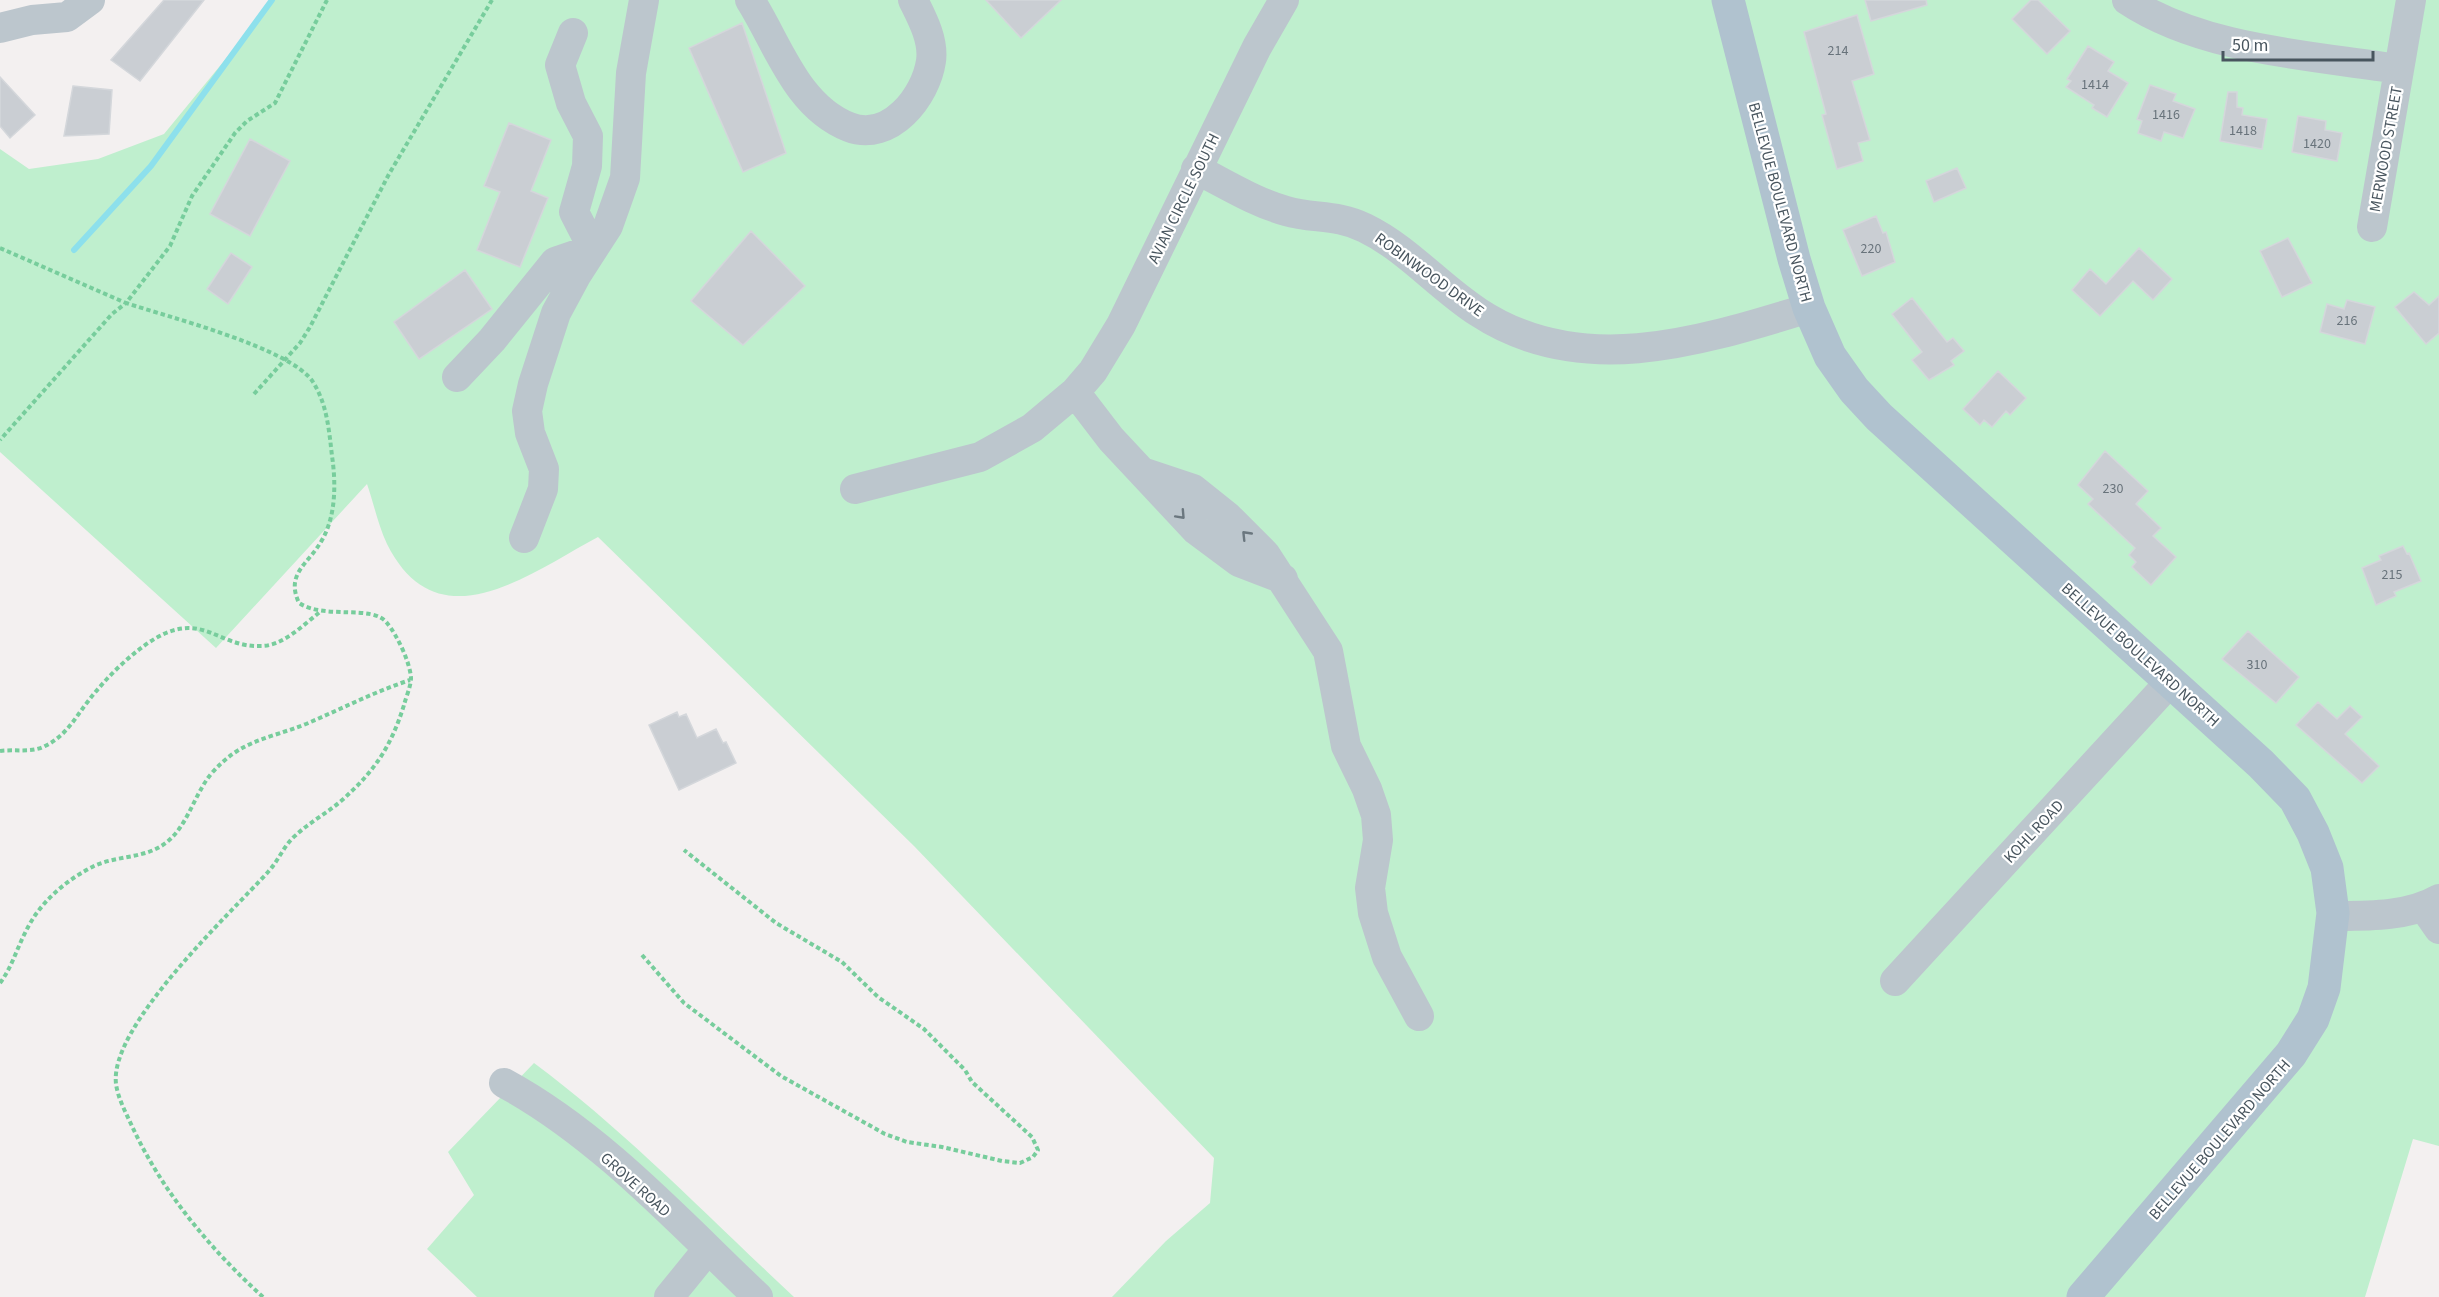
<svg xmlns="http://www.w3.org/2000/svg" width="2439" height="1297" font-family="'Source Sans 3',sans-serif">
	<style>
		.green { fill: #bfefce }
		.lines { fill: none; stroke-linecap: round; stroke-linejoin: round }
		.stream { stroke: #8de0ec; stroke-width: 6 }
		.building { fill: #caced3; stroke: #d4d7db; stroke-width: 1.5 }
		.path { stroke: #77cd9c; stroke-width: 4; stroke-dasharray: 4.5 3; stroke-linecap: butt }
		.minor { stroke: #bcc6cd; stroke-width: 30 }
		.major { stroke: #b0c2cf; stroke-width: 33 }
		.oneway { stroke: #6b777f }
		.labels { text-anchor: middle; stroke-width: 4.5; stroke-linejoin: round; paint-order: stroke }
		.number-label { font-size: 14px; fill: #68737b }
		.street-label { font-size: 16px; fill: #48555e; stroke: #fff }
	</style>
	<rect width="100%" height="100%" fill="#f3f0f0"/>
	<path class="green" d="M274,0h2165v1146l-26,-7 -48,158h-1253l54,-56 44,-38 4,-45 -300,-312 -316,-309c-68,36 -160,109 -211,7 -9,-19 -13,-40 -20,-60l-151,164 -216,-196v-303l29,20 69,-10 66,-25z
		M534,1063c93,69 175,155 260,234h-317l-50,-48 47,-54 -26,-43z"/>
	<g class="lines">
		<path class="stream" d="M74,250l77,-84 121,-166"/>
	</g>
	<path class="building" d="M164,0h40l-64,81 -29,-21z
		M986,0h75l-40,38z
		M1865,0h61l1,5 -56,16z
		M2031,0h7l32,31 -23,23 -35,-35z
		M1857,15l17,59 -22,7 18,59 -12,3 5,18 -26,8 -15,-54 4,-1 -22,-82z
		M742,23l44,130 -43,19 -54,-124z
		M2088,46l26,16 -6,9 20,12 -21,34 -15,-9 2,-3 -28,-18 5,-6 -4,-2z
		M0,77l35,38 -25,23 -10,-12z
		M2150,85l26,9 -3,7 22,8 -12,29 -19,-6 -3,9 -23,-8 4,-12 -5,-2z
		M73,86l39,4 -3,44 -45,2z
		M2228,92h9v15l6,1 -1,7 25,4 -5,30 -42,-8z
		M2298,116l28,5 -1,9 17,3 -5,28 -45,-9z
		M509,123l42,17 -20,51 17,7 -28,69 -43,-17 23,-58 -16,-6z
		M250,139l40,22 -40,75 -40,-22z
		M1957,168l9,20 -32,14 -8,-21z
		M1876,216l7,17 3,-1 9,30 -33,14 -19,-46z
		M751,231l54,55 -62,59 -52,-44z
		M2288,238l24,45 -30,14 -22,-46z
		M2139,248l33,31 -19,21 -20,-19 -33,35 -28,-26 18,-21 16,15z
		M231,253l21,14 -24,37 -21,-15z
		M465,270l27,39 -73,50 -25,-37z
		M2414,292l15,13 10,-9v37l-13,11 -31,-37z
		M1912,298l35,44 6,-4 11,13 -13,10 3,4 -25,15 -17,-20 10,-8 -30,-38z
		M2347,300l28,7 -10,37 -45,-12 7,-28 17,5z
		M1998,371l28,27 -16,17 -4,-4 -14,16 -8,-7 -4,5 -17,-16z
		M2105,451l43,40 -12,13 25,24 -8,8 23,21 -25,28 -19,-18 4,-5 -7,-7 6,-7 -47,-44 5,-5 -15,-14z
		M2403,546l4,8 2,-1 12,28 -27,11 2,4 -20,9 -14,-37 19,-8 -2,-4z
		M2248,631l51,46 -23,26 -54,-44z
		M2318,702l19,17 13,-13 12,11 -17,17 34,32 -17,17 -66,-58z
		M677,712l2,5 7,-3 11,24 19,-9 7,14 3,-1 10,21 -57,27 -30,-65z"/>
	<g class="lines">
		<path class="path" d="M0,248l126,55 -14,11 -112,126
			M254,394l46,-51 10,-16 79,-153 103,-174
			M0,751c14,-2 32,2 45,-5 21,-10 30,-28 44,-46 17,-22 43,-48 67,-62 47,-27 63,10 105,8 22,0 42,-21 59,-34
			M642,955l42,48 97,73 104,58 22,8 35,5 60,14 18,2 13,-6 5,-7 -6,-13 -60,-55 -7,-12 -41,-41 -46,-32 -36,-35 -66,-39 -92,-73
			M0,983c12,-16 17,-35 26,-52 14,-29 40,-51 68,-65 24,-11 52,-7 73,-24 21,-17 27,-47 44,-68 29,-34 57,-35 95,-50 35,-15 68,-32 104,-44
			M263,1297c-54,-49 -102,-107 -132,-173 -6,-13 -13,-26 -15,-40 -7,-58 114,-170 152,-212 11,-12 16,-27 28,-37 14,-13 31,-22 45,-34 33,-29 50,-54 63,-96 2,-8 7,-19 7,-27 -1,-16 -14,-43 -24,-55 -14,-19 -62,-3 -88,-20 -14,-30 10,-39 23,-63 14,-24 14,-57 10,-84 -3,-26 -5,-52 -19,-74 -22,-34 -145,-65 -187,-79l44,-57 22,-50 43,-63 12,-12 28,-18 52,-103"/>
		<path class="minor" d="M750,0c28,44 46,106 99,127 41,16 77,-31 82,-66 3,-21 -9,-43 -18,-61
			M2127,0c75,50 183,55 271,69
			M0,28l32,-8 35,-3 23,-17
			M1196,169c30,15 58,33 90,42 28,8 50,3 79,17 43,21 73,58 113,84 103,68 223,29 331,-4
			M2372,227l39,-227
			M457,377l35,-37 63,-78 38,-13 -19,-37 13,-46 1,-30 -17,-33 -11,-38 13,-32
			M1075,392l36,47 85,91 43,32 44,17
			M1142,472l51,17 35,28 37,37 63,97 18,95 21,43 9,26 2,25 -8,48 3,25 14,44 32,59
			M855,489l125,-32 52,-29 43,-36 18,-21 28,-46 136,-278 27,-47
			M524,538l19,-49 1,-20 -14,-36 -3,-22 6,-27 23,-71 21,-39 31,-48 17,-48 6,-105 13,-73
			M2423,906l16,23
			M2332,916c35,0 76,1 107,-17
			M1895,981l276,-300
			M504,1083c96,52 175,139 254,214
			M669,1297l39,-48"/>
		<path class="major" d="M1728,0l66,259 15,49 21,48 24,34 25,27 382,347 34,35 18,34 14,35 6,45 -9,75 -11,31 -22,35 -208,243"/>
	</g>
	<defs><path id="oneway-chevron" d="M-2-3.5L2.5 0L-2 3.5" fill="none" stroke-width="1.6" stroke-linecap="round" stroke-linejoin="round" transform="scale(1.5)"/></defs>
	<g class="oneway">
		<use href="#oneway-chevron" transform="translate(1181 515) rotate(47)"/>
		<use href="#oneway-chevron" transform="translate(1246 535) rotate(-134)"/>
	</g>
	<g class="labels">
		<g class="number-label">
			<text x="1838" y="55">214</text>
			<text x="2095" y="89">1414</text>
			<text x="2166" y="119">1416</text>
			<text x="2243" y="135">1418</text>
			<text x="2317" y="148">1420</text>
			<text x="1871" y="253">220</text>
			<text x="2347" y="325">216</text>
			<text x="2113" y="493">230</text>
			<text x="2392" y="579">215</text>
			<text x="2257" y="669">310</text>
		</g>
		<g class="street-label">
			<text transform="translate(2385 149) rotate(-80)" y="6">MERWOOD STREET</text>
			<text transform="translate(1183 198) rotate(-64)" y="6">AVIAN CIRCLE SOUTH</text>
			<text transform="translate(1781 202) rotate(75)" y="6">BELLEVUE BOULEVARD NORTH</text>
			<text transform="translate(1430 274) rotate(36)" y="6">ROBINWOOD DRIVE</text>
			<text transform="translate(2141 654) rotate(42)" y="6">BELLEVUE BOULEVARD NORTH</text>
			<text transform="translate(2033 831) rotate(-47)" y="6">KOHL ROAD</text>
			<text transform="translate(2219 1139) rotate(-49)" y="6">BELLEVUE BOULEVARD NORTH</text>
			<text transform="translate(636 1184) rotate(42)" y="6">GROVE ROAD</text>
		</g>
	</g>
	<path d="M2223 51v9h150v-9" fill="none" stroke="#48555e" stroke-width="3"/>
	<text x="2232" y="51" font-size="18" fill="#48555e" stroke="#ffffff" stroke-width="4.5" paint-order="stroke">50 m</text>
</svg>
